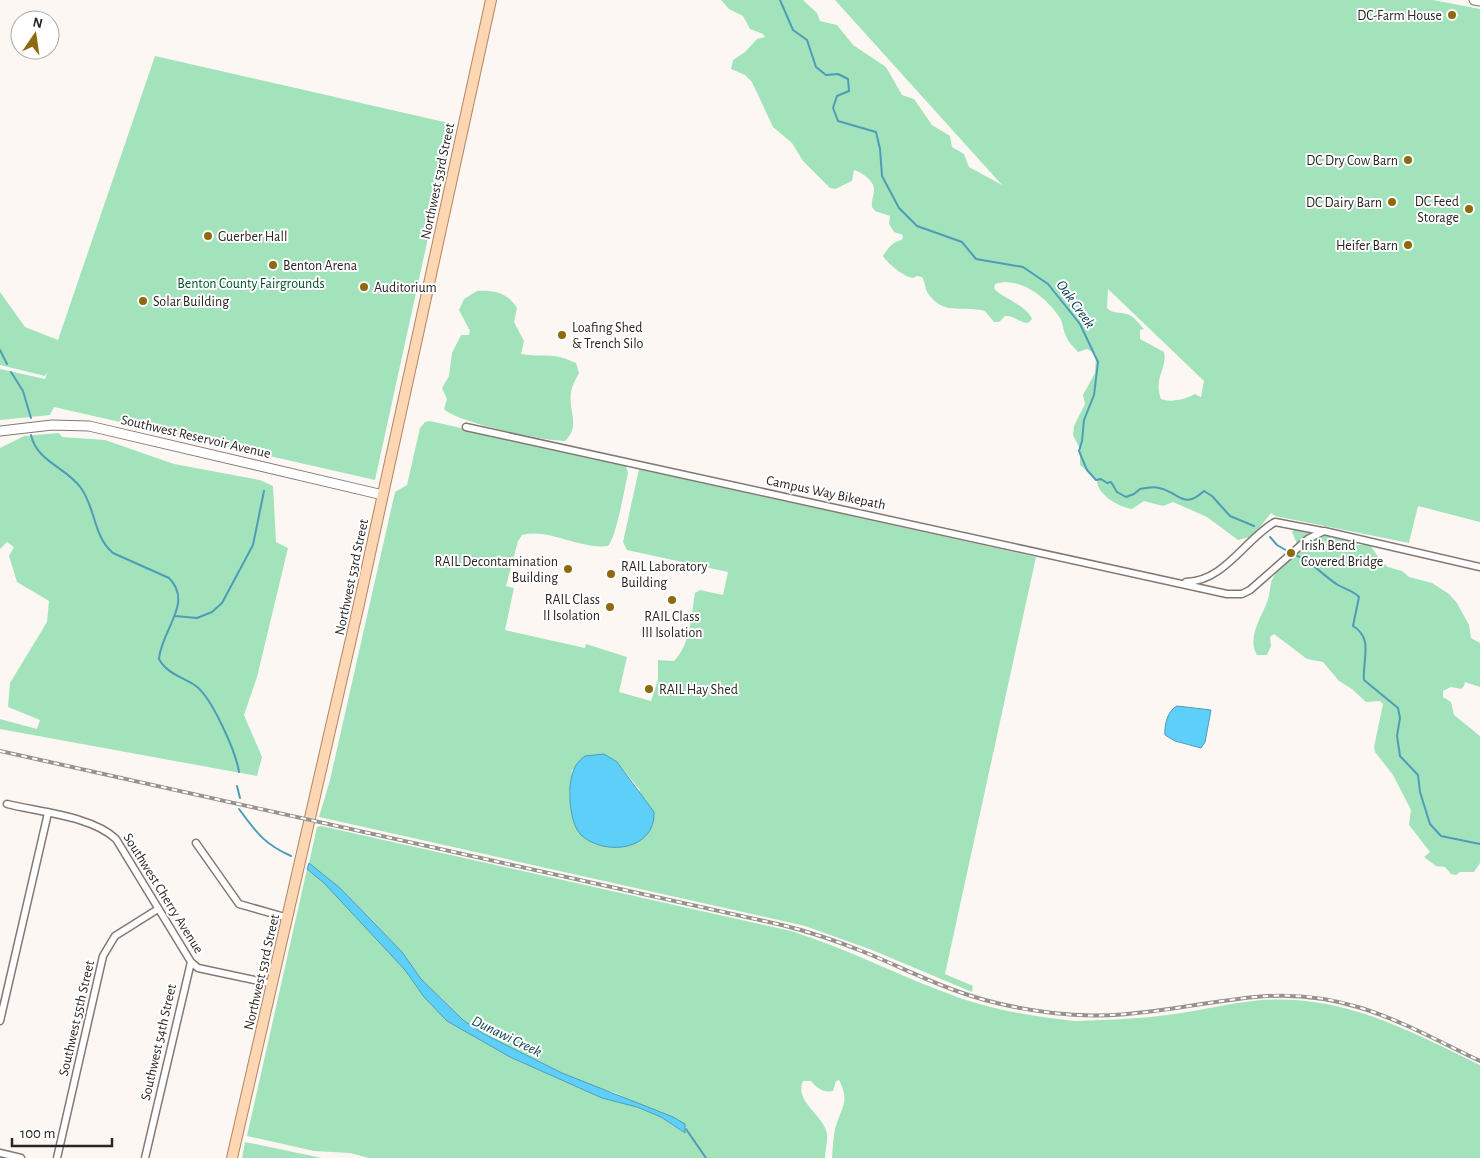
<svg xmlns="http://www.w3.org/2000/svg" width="1480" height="1158" font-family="'Alegreya Sans',sans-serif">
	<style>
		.green { fill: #a2e3bc; fill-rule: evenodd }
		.water { fill: #5dcff8; stroke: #4e9cb8 }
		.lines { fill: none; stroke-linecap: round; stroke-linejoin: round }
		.stream { stroke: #4e9cb8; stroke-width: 2 }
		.street-casing { stroke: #847871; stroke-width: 9 }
		.secondary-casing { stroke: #847871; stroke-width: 11 }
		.primary-casing { stroke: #b28660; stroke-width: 12 }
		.street { stroke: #fff; stroke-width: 6 }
		.secondary { stroke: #fff; stroke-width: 9 }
		.primary { stroke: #fdd6b3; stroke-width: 10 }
		.rail-casing { stroke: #98928f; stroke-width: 4 }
		.rail { stroke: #fff; stroke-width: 2; stroke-dasharray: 5.5; stroke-linecap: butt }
		.poi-dot { fill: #8f690e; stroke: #fff; stroke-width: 2 }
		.labels { text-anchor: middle; stroke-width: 4; stroke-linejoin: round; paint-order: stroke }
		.poi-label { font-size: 14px; fill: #2a2522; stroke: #fff; text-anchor: start }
		.street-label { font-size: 14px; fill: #2a2522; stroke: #fff }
		.park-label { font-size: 14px; fill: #004f2e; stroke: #fff }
		.water-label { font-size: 15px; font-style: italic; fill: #0b3f50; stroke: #fff }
	</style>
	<rect width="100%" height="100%" fill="#fdf7f4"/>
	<path class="green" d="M721,0h82l14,13 3,8 17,4 16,20 33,22 16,28 12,4 18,26 18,11 2,11 12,7 5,13 33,18 -167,-185h598l47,9v513l-62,-16 -9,37 -134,-27 -4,-3 -18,23 -15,4 -31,-23 -34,-15 -10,4 -19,-5 -12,8c-14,-2 -36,-15 -35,-30l-17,-14v-16l-7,-14 1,-9 11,-22 -2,-9 12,-22 1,-19 -9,-5 -9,3c-4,-5 -10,-10 -12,-16 -3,-6 -3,-13 -6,-18 -13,-20 -40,-42 -65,-34l-1,4c5,9 32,16 38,31l-4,4c-9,0 -14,-8 -23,-7l-6,6h-5l-9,-11c-21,-6 -42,6 -58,-19 -2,-5 -2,-10 -5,-15l-5,-1 -4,2c-9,-1 -26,-15 -30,-22 5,-8 10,-15 19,-16l1,-5 -9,-3 -5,-8 1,-8 -15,-5 -3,-4c-1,-6 2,-11 2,-17 1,-9 -13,-18 -20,-20l-2,11 -17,8 -5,-1 -27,-27 -11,-18 -19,-16 -21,-45 -7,-7 -14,-6 2,-9 12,-8 12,-13 8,-2 -2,-3 -13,-5 -7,-13 -14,-7zM1108,289l96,92 -3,16 -6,-3c-9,5 -24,9 -34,5 -8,-20 7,-32 3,-47l-24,-13v-9l4,-1c-5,-5 -10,-13 -17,-15 -8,-2 -14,0 -20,-6z
		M155,56l298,68 -78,356 -321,-73 -4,8 -50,5v-51l45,10 3,-8 -3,5 -45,-11v-73l25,35 33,13z
		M477,291c17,-1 31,2 40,17l-3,14 10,19 -3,13c24,4 30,-3 55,9l3,10c-3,6 -7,13 -8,19 -3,19 10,34 -6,49 -22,0 -107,-18 -121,-32l3,-10 -5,-11 7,-12 3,-23 9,-18h8l1,-4 -11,-21 5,-11z
		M430,421l196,45 2,7c-3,14 -12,65 -20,73 -29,4 -58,-18 -86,-11l-4,6 -12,45 8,2 -9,42 80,18 1,-4 41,13 -8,35 32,9 7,-21v-20l16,1c17,-17 17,-46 21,-68l5,-3 23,5 5,-23 -101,-22 -4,-8 16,-73 397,88 -91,417 28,12 -1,6 -100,-42 -67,-24 -486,-109 11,-37 65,-288 12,-7 13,-57 5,-6zM604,754l13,8 23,28 -35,56 -18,-7 -18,-43 3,-26z
		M59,433l3,4 43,3 69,24 86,16 13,6 3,56 12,6 -31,129 -13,38 18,42 -5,19 -257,-47v-10l37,10 3,-9 -32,-13 2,-24 37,-61 2,-21 -32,-19 -8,-26 5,-9 -7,-5 -7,7v-101l24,-12z
		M1294,528l15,1v9l14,-3 10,3 9,-3 9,4 6,6h13l11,16 7,6 14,4 7,6 23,6 17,11 8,9 12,22 2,13 9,5v44l-15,-5 -1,4 -3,3 -10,-2 -8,4v6l8,5 3,13 26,21v127l-6,9h-14l-4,3 -5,-1 -6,-7 -9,-1 -12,-9 6,-5 -21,-27 2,-15 -2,-4 -16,-31 -18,-23 -1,-5 9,-43 -3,-3 -14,1 -14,-13 -13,-8 -16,-19 -16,-3 -33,-25 -4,3 1,9 -4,9h-10c-11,-19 6,-39 11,-56 2,-6 2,-14 4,-19 3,-7 9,-13 13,-20 19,-4 13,-14 7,-28z
		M321,826l470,105c58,18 112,47 169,67 34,12 71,18 107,22 11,2 23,0 34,0 29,-1 57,-3 86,-8 25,-4 50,-10 75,-12 83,-5 146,30 218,65v93h-648c1,-10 1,-23 4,-32 6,-20 14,-25 3,-46l-3,1 -3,10c-10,2 -16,-3 -22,-10h-8c-9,21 21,34 24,53 1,7 -2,16 -2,24h-456l-19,-5 -36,-2 -67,-15 60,-267 17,14 81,87 19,27 23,24 63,36 92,41 35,9 24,10 23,16 2,-3 -70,-37 -24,-7 -30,-13 -78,-39 -21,-14 -42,-41 -19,-27 -62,-64 -31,-25 8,-36z
		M245,1142l77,16h-80z"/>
	<path class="water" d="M1177,706l34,4 -6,32 -4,6 -26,-7 -10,-6c-1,-10 3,-25 12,-29z
		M604,754l13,8 37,50c2,38 -49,45 -73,23 -10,-10 -12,-35 -11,-49 2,-13 3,-21 15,-30z
		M309,863l31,25 62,64 19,27 42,41 21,14 78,39 111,44 12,7v9l-24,-16 -24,-10 -35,-9 -92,-41 -63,-36 -23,-24 -19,-27 -81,-87 -17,-14z"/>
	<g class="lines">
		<path class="stream" d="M780,0l13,30 14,10 9,27 10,8 12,-1 10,5 1,12 -12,5 -4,12 5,13 38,11 4,17 2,27 17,32 18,18 45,16 14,17 47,8 25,17 32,40 18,38 -4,33 -10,25 -2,21 -3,10 8,19 9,10 5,-1 6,4 4,-1 6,10 9,5 8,-3 6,-5c5,-1 14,-3 19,-1 22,5 24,22 45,3l8,5 18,20 24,10
			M0,350l7,14
			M11,372l12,19 8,27
			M31,435c6,27 35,32 50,53 15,21 12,48 32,65l56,25c25,25 -8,52 -10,81 8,15 24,18 37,27 16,12 40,66 43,86
			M1270,537l7,8 12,7
			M1293,554c19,7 29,21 45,31 7,4 16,6 21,12l-6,29c21,12 9,35 11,54l34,28 2,10 -3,18 3,20 18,19 2,17 10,32 11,12 39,8
			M175,616l22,2 15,-6 10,-9 31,-58 11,-54
			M237,786l3,12
			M239,809c17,23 25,35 52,47
			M686,1129l20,29"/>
		<defs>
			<path id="street" d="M466,427l761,167h15l8,-4 58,-51 16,-8 156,36
				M1186,582c39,-1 59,-43 89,-60l47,9
				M7,804c32,8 85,12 109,35l75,123 7,6 75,16
				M196,843l43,61 49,14
				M0,1021l48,-208
				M0,1153l21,5
				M57,1158l46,-202 12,-20 43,-27
				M145,1158l46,-196"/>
			<path id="secondary" d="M1474,0l6,1
				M0,431l52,-6 37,1 294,69"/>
			<path id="primary" d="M232,1158l127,-554 132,-604"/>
		</defs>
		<use href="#street" class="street-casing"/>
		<use href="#secondary" class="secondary-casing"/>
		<use href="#primary" class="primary-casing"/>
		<use href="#street" class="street"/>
		<use href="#secondary" class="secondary"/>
		<use href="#primary" class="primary"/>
		<defs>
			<path id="rail" d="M0,751l782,174c28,7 55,16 82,27 30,12 59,27 90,38 32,12 65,19 99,23 73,9 132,-9 202,-16 90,-9 148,27 225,64"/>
		</defs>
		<use href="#rail" class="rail-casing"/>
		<use href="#rail" class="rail"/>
	</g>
	<g class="poi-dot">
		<circle cx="1452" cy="15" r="5"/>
		<circle cx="1408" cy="160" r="5"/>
		<circle cx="1392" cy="202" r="5"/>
		<circle cx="1469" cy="209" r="5"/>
		<circle cx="208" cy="236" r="5"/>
		<circle cx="1408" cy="245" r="5"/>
		<circle cx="273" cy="265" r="5"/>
		<circle cx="364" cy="287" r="5"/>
		<circle cx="143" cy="301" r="5"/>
		<circle cx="562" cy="335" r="5"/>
		<circle cx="1291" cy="553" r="5"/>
		<circle cx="568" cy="569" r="5"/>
		<circle cx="611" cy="574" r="5"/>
		<circle cx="672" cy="600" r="5"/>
		<circle cx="610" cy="607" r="5"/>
		<circle cx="649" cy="689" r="5"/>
	</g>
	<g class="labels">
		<g class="poi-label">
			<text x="1442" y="20" text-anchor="end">DC-Farm House</text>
			<text x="1398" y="165" text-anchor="end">DC Dry Cow Barn</text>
			<text x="1459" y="206" text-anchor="end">DC Feed<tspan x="1459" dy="16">Storage</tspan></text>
			<text x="1382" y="207" text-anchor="end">DC Dairy Barn</text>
			<text x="218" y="241">Guerber Hall</text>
			<text x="1398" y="250" text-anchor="end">Heifer Barn</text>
			<text x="283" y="270">Benton Arena</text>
			<text x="374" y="292">Auditorium</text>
			<text x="153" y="306">Solar Building</text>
			<text x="572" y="332">Loafing Shed<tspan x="572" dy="16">&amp; Trench Silo</tspan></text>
			<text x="1301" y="550">Irish Bend<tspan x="1301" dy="16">Covered Bridge</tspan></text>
			<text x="558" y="566" text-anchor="end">RAIL Decontamination<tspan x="558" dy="16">Building</tspan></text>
			<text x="621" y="571">RAIL Laboratory<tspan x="621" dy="16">Building</tspan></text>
			<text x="600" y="604" text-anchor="end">RAIL Class<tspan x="600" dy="16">II Isolation</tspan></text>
			<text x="672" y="621" text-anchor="middle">RAIL Class<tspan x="672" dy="16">III Isolation</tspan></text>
			<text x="659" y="694">RAIL Hay Shed</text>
		</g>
		<g class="street-label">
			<text transform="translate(437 181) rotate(-78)" y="5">Northwest 53rd Street</text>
			<text transform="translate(196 436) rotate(13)" y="5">Southwest Reservoir Avenue</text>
			<text transform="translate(826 492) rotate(12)" y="5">Campus Way Bikepath</text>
			<text transform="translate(351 577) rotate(-78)" y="5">Northwest 53rd Street</text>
			<text transform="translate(164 893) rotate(58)" y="5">Southwest Cherry Avenue</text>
			<text transform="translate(261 972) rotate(-77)" y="5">Northwest 53rd Street</text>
			<text transform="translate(76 1018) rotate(-77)" y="5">Southwest 55th Street</text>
			<text transform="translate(158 1042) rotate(-77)" y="5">Southwest 54th Street</text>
		</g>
		<g class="park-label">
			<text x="251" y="288">Benton County Fairgrounds</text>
		</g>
		<g class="water-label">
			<text transform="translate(1076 304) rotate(54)" y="5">Oak Creek</text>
			<text transform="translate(507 1036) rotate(26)" y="5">Dunawi Creek</text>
		</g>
	</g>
	<g transform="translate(35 35) rotate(13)"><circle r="24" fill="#ffffff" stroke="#aaa8a7"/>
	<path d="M0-4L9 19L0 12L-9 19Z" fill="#8f690e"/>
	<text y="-8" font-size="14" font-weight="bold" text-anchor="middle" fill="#2a2522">N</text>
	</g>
	<path d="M12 1138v8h100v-8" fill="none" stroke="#2a2522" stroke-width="2.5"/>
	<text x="20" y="1138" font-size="15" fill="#2a2522" stroke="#ffffff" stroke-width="4" paint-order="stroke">100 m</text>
</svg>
